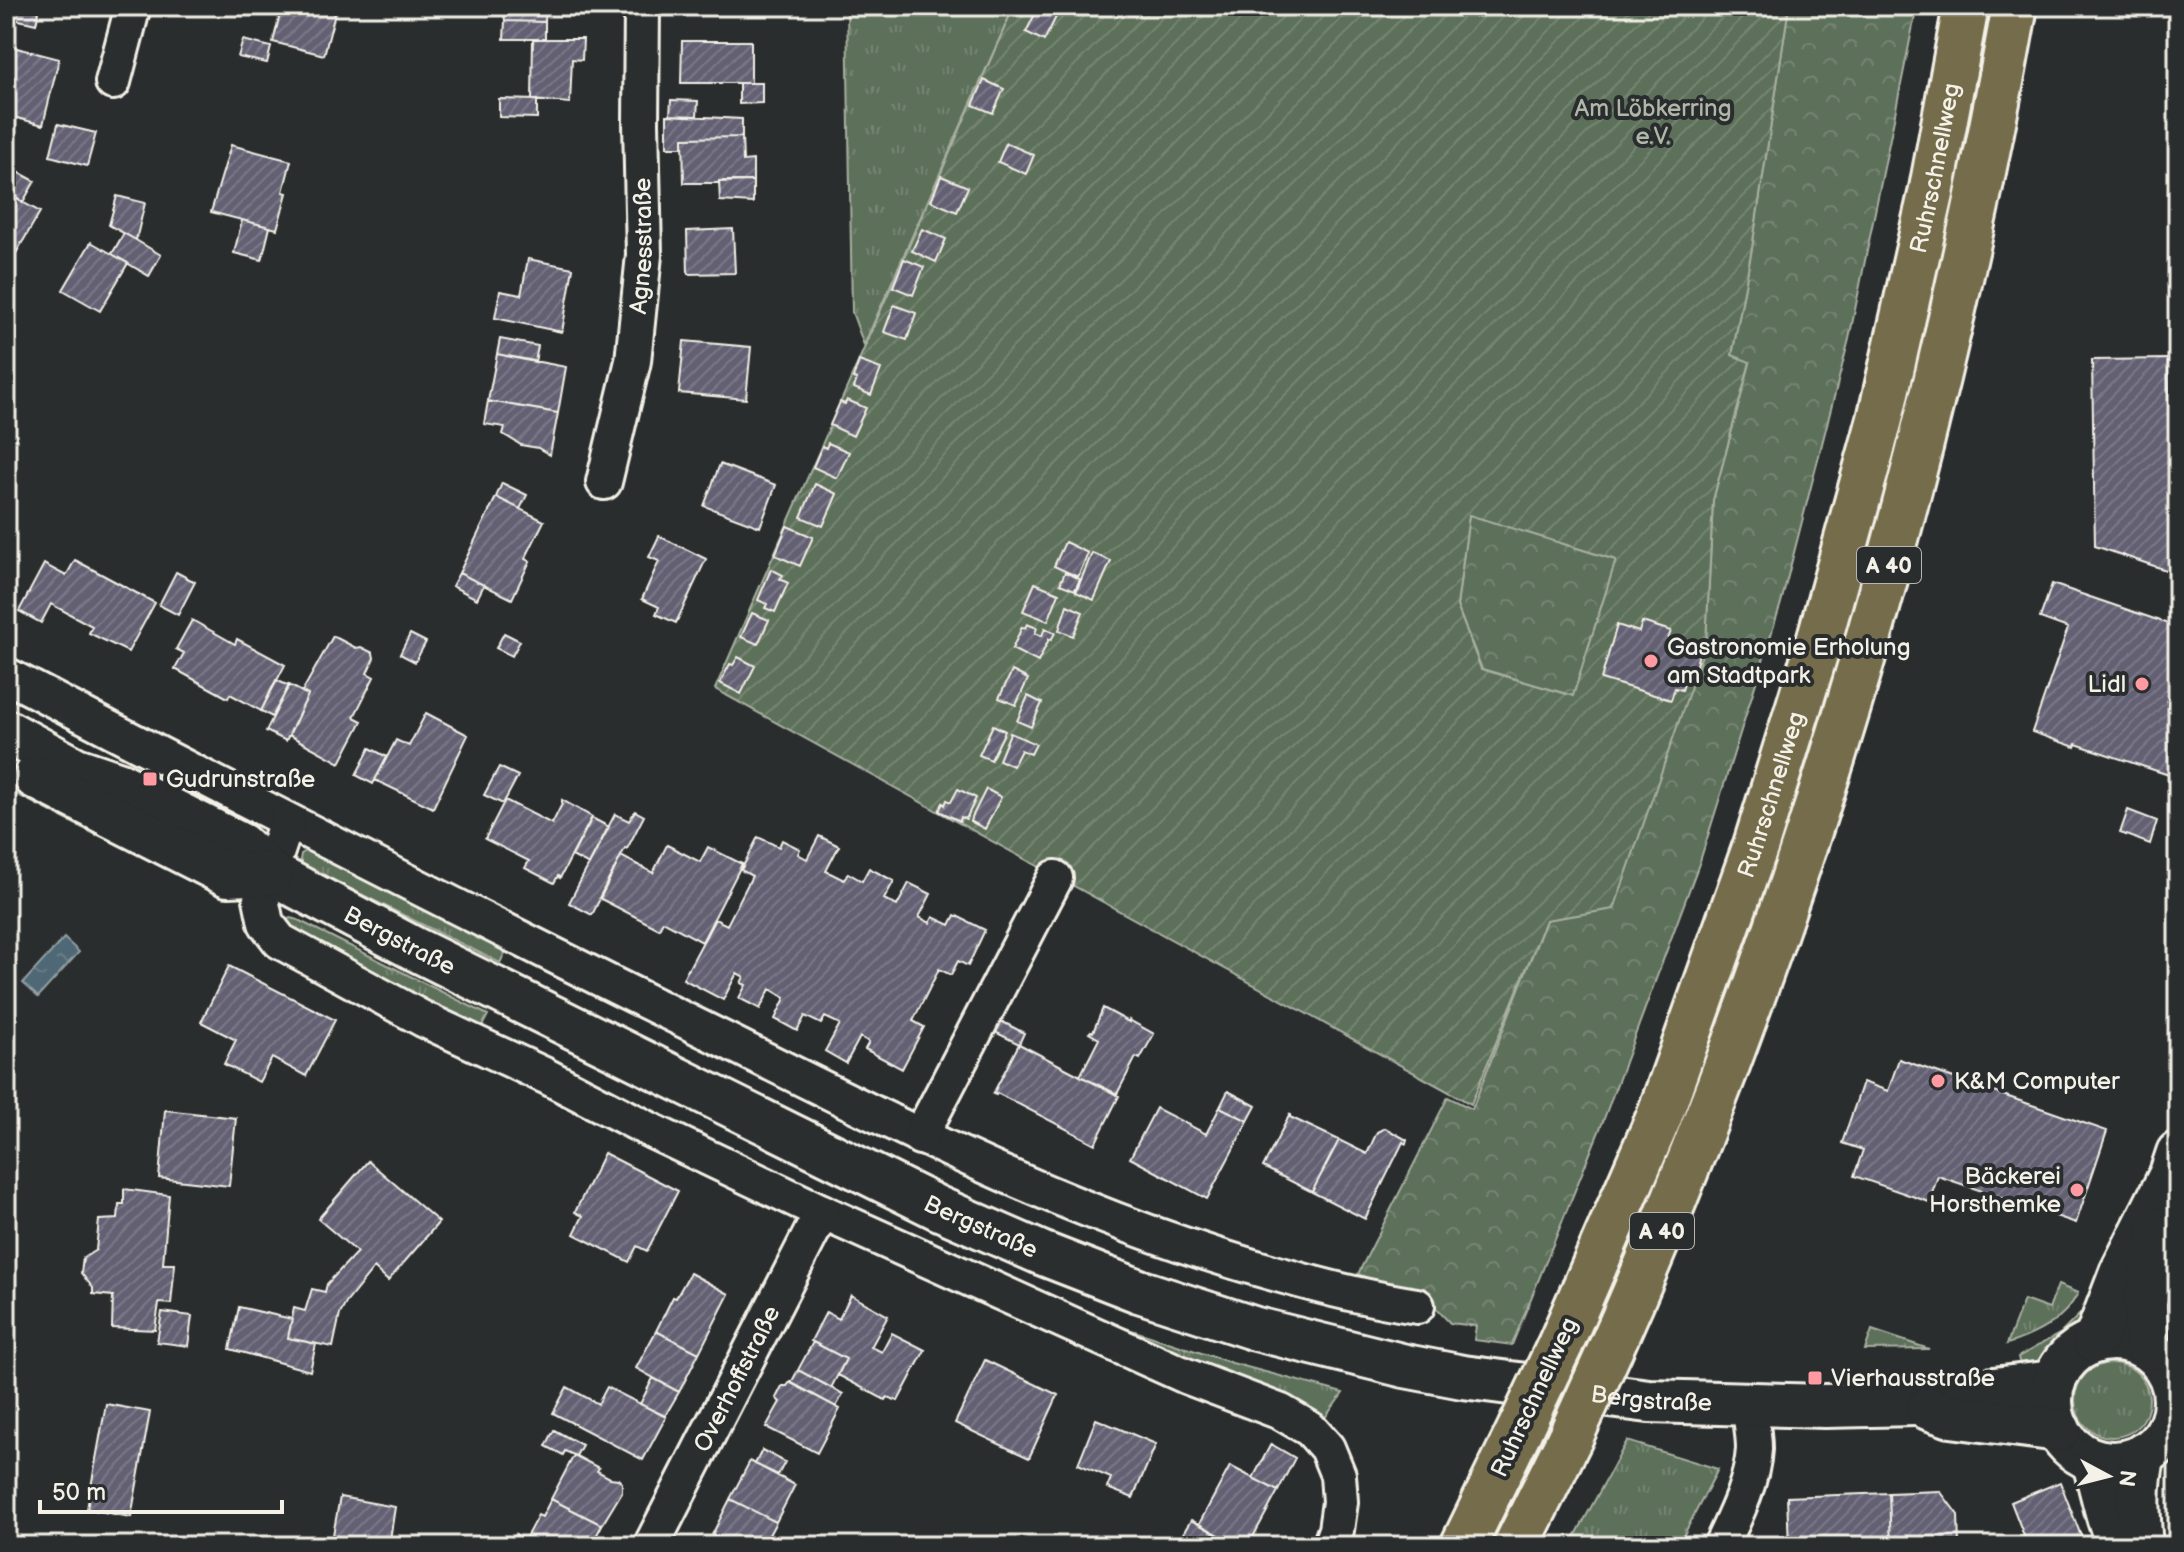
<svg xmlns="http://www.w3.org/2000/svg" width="2184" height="1552" font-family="'Balsamiq Sans',sans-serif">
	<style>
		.grass { fill: url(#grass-tufts); stroke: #a8b0a1; stroke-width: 2 }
		.park { fill: url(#park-crowns); stroke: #a8b0a1; stroke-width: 2 }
		.garden { fill: url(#garden-furrows); stroke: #a8b0a1; stroke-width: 2; fill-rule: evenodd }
		.water { fill: url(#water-ripples); stroke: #919ea2; stroke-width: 2 }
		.building { fill: url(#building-hatch); stroke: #f4f1e8; stroke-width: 2 }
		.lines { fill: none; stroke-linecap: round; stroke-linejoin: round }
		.minor-casing { stroke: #f4f1e8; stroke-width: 40 }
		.tertiary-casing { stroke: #f4f1e8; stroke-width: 48 }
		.motorway-casing { stroke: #f4f1e8; stroke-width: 50 }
		.minor { stroke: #2a2d2e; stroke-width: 34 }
		.tertiary { stroke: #2a2d2e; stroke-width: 42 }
		.motorway { stroke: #746c4b; stroke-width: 44 }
		.motorway-bridge-casing { stroke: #f4f1e8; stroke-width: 50; stroke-linecap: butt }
		.motorway-bridge { stroke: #746c4b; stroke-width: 44 }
		.poi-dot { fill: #ff9aa2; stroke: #2a2d2e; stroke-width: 3 }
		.labels { text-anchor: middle; stroke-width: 8; stroke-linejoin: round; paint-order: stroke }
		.shield { fill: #2a2d2e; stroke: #b7b6b0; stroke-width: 2 }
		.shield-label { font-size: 22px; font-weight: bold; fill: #f4f1e8 }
		.park-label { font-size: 24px; fill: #b0b7a8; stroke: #2a2d2e }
		.street-label { font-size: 24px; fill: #f4f1e8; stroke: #2a2d2e }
		.poi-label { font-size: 24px; fill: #f4f1e8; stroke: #2a2d2e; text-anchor: start }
	</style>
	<defs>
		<pattern id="grass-tufts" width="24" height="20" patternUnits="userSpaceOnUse" patternTransform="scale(2)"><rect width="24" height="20" fill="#5d705a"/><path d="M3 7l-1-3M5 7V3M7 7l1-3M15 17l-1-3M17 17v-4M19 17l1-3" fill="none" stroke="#758572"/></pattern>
		<pattern id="park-crowns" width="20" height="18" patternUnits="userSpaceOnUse" patternTransform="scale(2)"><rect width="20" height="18" fill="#5d705a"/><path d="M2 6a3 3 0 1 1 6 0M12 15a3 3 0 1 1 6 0" fill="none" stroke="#758572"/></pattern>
		<pattern id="garden-furrows" width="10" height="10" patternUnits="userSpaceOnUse" patternTransform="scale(2)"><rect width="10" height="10" fill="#5d705a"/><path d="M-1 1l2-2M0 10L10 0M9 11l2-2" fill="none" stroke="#758572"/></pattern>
		<pattern id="water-ripples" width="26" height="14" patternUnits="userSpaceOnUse" patternTransform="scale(2)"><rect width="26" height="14" fill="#4f6774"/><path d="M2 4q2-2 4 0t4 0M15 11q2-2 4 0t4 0" fill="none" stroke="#697d88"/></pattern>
		<pattern id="building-hatch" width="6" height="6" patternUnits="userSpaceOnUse" patternTransform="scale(2)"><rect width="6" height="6" fill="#636173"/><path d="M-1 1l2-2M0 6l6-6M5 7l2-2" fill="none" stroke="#7a7887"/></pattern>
	</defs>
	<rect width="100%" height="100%" fill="#2a2d2e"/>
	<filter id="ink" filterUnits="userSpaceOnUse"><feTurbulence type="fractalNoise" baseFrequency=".0125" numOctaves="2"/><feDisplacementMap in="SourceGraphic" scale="16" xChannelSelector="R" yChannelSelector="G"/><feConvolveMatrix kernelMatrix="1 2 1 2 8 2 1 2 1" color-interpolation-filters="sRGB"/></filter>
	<g filter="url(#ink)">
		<path class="grass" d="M847,6h167l-150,339 -12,-33z
			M6,773l96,49 -6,13 -90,-46z
			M306,851h8l192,100 -6,12 -196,-97 -4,-6 1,-6z
			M290,918l8,2 190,95 -8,15 -190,-95 -6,-13z
			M2058,1285l20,8c-14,28 -43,42 -71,51l17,-44 25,9z
			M2085,1309l4,18 -21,15 -23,21 -23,11 -4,-17 43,-24z
			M1089,1316l143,47 111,30 -22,30z
			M1872,1330l57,19 -64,1z
			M2075 1400a37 37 0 1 1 74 0a37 37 0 1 1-74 0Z
			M1627,1441l91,28 -40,77h-108z"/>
		<path class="park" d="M1789,6h128l-68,333 -68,264 -81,258 -98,263 -90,221 -38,-5 2,-14 -26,-3 -15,-16 -77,-33 90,-177 24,12 74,-189 160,-277 7,-143 37,-137 -18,-7 20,-108z
			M1469,514l147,46 -43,136 -91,-27 -25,-63z"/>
		<path class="garden" d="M1014,6h775l-37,242 -20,107 18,7 -37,138 -7,143 -92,266 -68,11 -75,184 -756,-415zM1469,515l147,45 -43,136 -92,-27 -24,-63z"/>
		<path class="water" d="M64,938l15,14 -41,45 -15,-14z"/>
		<path class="building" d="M6,6h34l-4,18 -30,-7z
			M282,6h55l-13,49 -51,-13z
			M503,6h43l-1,16 -40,-1z
			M1039,6h5l14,7 -14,28 -18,-9z
			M505,21l40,1v17h-41z
			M533,39h50l-1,21 -10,-1 -2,44 -38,-3z
			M243,40l28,7 -4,16 -29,-6z
			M682,41h69v42h-70z
			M9,46l50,13 -16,66 -37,-10v-58z
			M984,80l20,9 -11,24 -20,-8z
			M739,83h23v20l-23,1z
			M499,99l38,1v18l-38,-1z
			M671,100l27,1 -1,15 -27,-1z
			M667,115l75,4v18l-59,1v9h-16z
			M58,124l38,9 -9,33 -37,-10z
			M742,137l1,24 10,-1v21l-69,2 -1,-45z
			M1006,143l28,12 -8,19 -28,-12z
			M231,145l60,16 -8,31 4,1 -10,36 -66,-17z
			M9,167l26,14 -12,21 -17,-9v-21z
			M941,176l27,11 -11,25 -26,-11z
			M719,181h34v22l-33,-2z
			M6,193l34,19 -28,48 -6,-4z
			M117,196l28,7 -9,37 -27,-15z
			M242,220l28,7 -8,33 -28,-7z
			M733,229l2,44 -47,1 -1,-43z
			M922,229l24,10 -10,23 -24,-11z
			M124,233l37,22 -12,21 -37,-22z
			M91,242l37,21 -28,48 -37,-21z
			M528,259l45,9 -11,64 -67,-14 5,-27 21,4z
			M904,259l20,8 -11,28 -20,-8z
			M894,305l22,8 -9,27 -23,-8z
			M500,339l38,7 -3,16 -38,-8z
			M684,341l67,6 -5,52 -67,-6z
			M497,354l69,13 -8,46 -70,-12z
			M2168,359l4,130 6,8v77l-83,-28 -3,-186z
			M859,361l22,8 -10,26 -17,-7 3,-9 -4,-1z
			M847,400l19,8 -13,28 -23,-11 10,-23 5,2z
			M488,401l70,12 -8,42 -12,-7 -17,-3 -18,-11 2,-7 -21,-3z
			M828,443l21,9 -12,26 -24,-11 9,-21 4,2z
			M720,464l56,21 -16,42 -56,-21z
			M502,483l25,12 -7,14 -24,-12z
			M815,484l22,10 -14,32 -22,-9z
			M496,497l48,24 -19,38 5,2 -18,38 -53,-26z
			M787,526l26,11 -13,29 -25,-11z
			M659,536l47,23 -30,64 -20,-9 3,-7 -17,-8 17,-38 -10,-4z
			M1065,542l23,11 -10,24 -24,-11z
			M1092,553l19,8 -17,39 -18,-8z
			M75,560l80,43 -27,49 -39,-19 3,-7 -41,-22 -10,19 -22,-12 25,-47 22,12z
			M771,569l12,6 -3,4 8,4 -13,29 -10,-4 2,-4 -9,-4z
			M176,572l19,10 -17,33 -19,-10z
			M1065,572l15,7 -5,11 -15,-6z
			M459,573l25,12 -7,14 -25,-13z
			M1035,583l24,10 -11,28 -25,-10z
			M2052,584l126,43v151l-102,-34 -1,3 -43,-15 36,-104 -28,-10z
			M1067,605l16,7 -10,24 -14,-6z
			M752,613l17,7 -11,24 -17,-7z
			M192,620l43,24 2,-5 48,26 -24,46 -31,-17 -2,4 -53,-29 9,-16 -8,-4z
			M1642,622l29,9 -3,8 32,10 -5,20 -6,-2 -7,23 -7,-2 -4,12 -70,-21 16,-54 22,7z
			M1027,624l10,4 -2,5 7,3 3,-8 10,5 -4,7 -2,-1 -11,23 -26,-13 10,-22 3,1z
			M504,633l16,8 -8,15 -16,-8z
			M410,634l16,8 -11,20 -15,-8z
			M333,636l23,12 5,-1 12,6 1,5 -7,15 7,4 -20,40 8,4 -22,42 -51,-28 19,-40 -6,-3z
			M738,657l17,9 -14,28 -21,-11 10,-19 3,1z
			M1012,671l16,8 -12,26 -17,-7z
			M276,680l13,6 -17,31 -11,-6z
			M289,685l19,10 -22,46 -20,-10z
			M1028,696l14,7 -11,24 -14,-6z
			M426,713l42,22 -35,73 -58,-28 21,-40 13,6z
			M993,725l12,6 -14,29 -12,-5z
			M1010,733l26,11 -5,10 -10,-4 -8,16 -14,-6z
			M370,748l17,9 -14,27 -17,-9z
			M499,767l19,9 -15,28 -19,-9z
			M958,789l18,9 -10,21 -5,-2 -1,4 -21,-10 4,-8 2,2 2,-5 4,2z
			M986,789l15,8 -16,32 -15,-8z
			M505,800l47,24 10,-20v-4l30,17 -32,61 -2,-2 -4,7 -29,-15 4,-7 -44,-22z
			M2128,810l29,11 -7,23 -30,-11z
			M635,811l9,5 -17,33 -2,-1 -33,67 -23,-12 46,-89 14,7z
			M592,818l17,9 -20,38 -17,-9z
			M819,836l20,10 -13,25 18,9 4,-7 14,8 7,-13 25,13 -10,18 13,7 12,-23 22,11 -12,23 11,6 3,-6 17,8 5,-10 30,15 -17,36 -10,-5 -7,14 -12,-6 -26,52 11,6 -22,42 -37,-20 4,-7 -9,-5 -14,26 -21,-12 15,-27 -15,-7 -4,7 -16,-8 -8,15 -22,-12 10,-21 -15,-9 -10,20 -21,-11 7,-13 -5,-2 3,-6 -7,-4 -14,27 -40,-21 32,-60 12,6 25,-49 -11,-6 17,-33 21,10 3,-7 18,9 -2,5 9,5z
			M667,845l33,17 8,-15 34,17 -40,78 -39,-21 -4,8 -60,-31 22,-42 32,17z
			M229,966l106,54 -29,56 -34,-18 -13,24 -35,-18 12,-24 -35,-18z
			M1103,1008l26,14v-2l25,14 -14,25 -4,-2 -19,37 -37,-18 19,-37 -10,-6 2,-2 2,1z
			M999,1020l25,13 -5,11 -26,-13z
			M1019,1044l100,52 -24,48 -98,-51 -1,2 -3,-1z
			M1899,1059l208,72 -31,92 -138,-47 -9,26 -75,-26 9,-26 -21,-7 21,-61 25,9z
			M6,1082l9,5 -8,50h-1z
			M1228,1091l28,15 -8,15 -28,-14z
			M1220,1107l28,14 -41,78 -77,-41 26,-50 50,26z
			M165,1110l71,8 -7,68 -70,-8z
			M1290,1114v3l49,23 -27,52 -49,-25z
			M1385,1128l22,12 -1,4 -3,-2 -38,77 -53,-27 27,-52 28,14 10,-22z
			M604,1153l74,38 -31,60 -10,-5 -8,16 -55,-28 9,-18 -8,-4z
			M368,1161l71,61 -51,59 -14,-13 -28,35 -6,11 -7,33 -45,-9 6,-30 11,3 7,-22 13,3 2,-8 30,-32 -39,-33z
			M124,1189l45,6 -6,69h12l-4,40 -12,-1 -4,27 -43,-2 1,-32 -20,-2v-6l-12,-15 2,-15 13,-8 3,-30 19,-1 1,-15h5z
			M690,1273l39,21 -30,59 -43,-22 17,-34 3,1z
			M851,1295l37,21 -17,31 11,5 10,-19 33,17 -27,51 -11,-4 -2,3 -47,-25 8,-16 -35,-18 15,-29 13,7z
			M239,1307l53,12 -4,19 28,6 -6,27 -80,-22z
			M162,1312l30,4 -4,30 -31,-4z
			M656,1331l43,22 -20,39 -43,-24z
			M813,1342l33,17 -15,29 -33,-18z
			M985,1360l73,35 -29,63 -74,-35z
			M798,1370l45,24 -7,13 -45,-24z
			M653,1378l26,14 -14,24 -25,-12z
			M790,1382l50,27 -23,44 -51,-26 14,-25 -4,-4 6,-12h5z
			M567,1387l31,17 9,-17 59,30 -23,43 -90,-47z
			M106,1404l44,8 -19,105 -44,-8z
			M1096,1419l60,25 -23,54 -26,-10 4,-10 -33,-14z
			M554,1430l28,15 -6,11 -11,-5 -2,4 -17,-9z
			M1271,1444l24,14 -17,33 -25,-13z
			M762,1450l23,12 -7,13 -23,-11z
			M574,1455l25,13 -2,3 13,7 8,1 4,4v9l-20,33 -51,-26z
			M750,1461l45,24 -19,37 -46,-23z
			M1230,1466l48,25 -30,55h-9l-40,-22z
			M2060,1482l25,64h-57l-17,-44z
			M1940,1491l18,24 1,31h-68l-2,-53z
			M1889,1493l2,53h-102l-2,-49z
			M340,1497l55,10 -6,39h-58z
			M551,1499l51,26 -11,21h-53l-13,-7 13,-24 4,2z
			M730,1499l46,23 -13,24h-29l-22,-11z
			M1191,1520l46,25v1h-40l-16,-9z
			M516,1534l9,5 13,7h-28z"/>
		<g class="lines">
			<defs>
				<g id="minor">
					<path d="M113,82l20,-76"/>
					<path id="s1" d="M604,482l29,-121 11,-106 -3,-132 1,-117"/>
					<path d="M6,675c240,125 480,248 723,367 179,89 358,180 552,233 45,13 90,24 136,31"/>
					<path d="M287,821l-26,78 5,24 14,18 143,78 123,57 108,56 168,80 364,164 95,36 29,17 17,19 11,27 2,27 -4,28 -6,16"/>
					<path d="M920,1137l135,-259"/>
					<path d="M2165,1366l13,5"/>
					<path d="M2170,1427l8,-4"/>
					<path id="s2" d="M651,1546l171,-334"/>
					<path d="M1721,1546c14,-30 31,-63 33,-97 0,-15 -3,-30 -5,-45"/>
				</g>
				<g id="tertiary">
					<path id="s3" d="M6,731l70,38 44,15 121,61 30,28 144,76 523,259 103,45 98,38 117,38 149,37 58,11 186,24 176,5 91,-2 35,-10 103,-12"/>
					<path d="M35,777l193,98 43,-2"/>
					<circle cx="2113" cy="1401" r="62"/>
					<path d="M2095,1341l26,-68 50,-99 7,-21"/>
					<path d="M2147,1348l-2,-45 14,-73"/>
					<path d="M1928,1408l23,8 108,14"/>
					<path d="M2093,1460c9,28 13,60 27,86"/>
					<path d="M2141,1546c-3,-33 -5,-59 3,-92"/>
				</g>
				<g id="motorway">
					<path id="s4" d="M1560,1345l99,-228 97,-272 63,-204 61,-222 51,-225 35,-188"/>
					<path d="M1610,1350c191,-428 322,-883 405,-1344"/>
					<path d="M1463,1546l57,-117"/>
					<path d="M1516,1546l54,-108"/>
				</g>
			</defs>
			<use href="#minor" class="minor-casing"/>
			<use href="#tertiary" class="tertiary-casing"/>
			<use href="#motorway" class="motorway-casing"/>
			<use href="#minor" class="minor"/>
			<use href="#tertiary" class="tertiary"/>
			<use href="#motorway" class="motorway"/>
			<defs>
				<path id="motorway-bridge" d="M1520,1429l40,-84
					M1570,1438l40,-88"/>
			</defs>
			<use href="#motorway-bridge" class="motorway-bridge-casing"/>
			<use href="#motorway-bridge" class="motorway-bridge"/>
		</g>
	</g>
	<g class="poi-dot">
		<circle cx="1651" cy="661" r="8"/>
		<circle cx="2142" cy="684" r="8"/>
		<rect x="142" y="771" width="16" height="16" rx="4"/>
		<circle cx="1938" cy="1081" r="8"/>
		<circle cx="2077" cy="1190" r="8"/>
		<rect x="1807" y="1370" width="16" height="16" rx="4"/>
	</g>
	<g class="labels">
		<g class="shield">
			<rect x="1857" y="547" width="64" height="36" rx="6"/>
			<rect x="1630" y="1213" width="64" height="36" rx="6"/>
		</g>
		<g class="shield-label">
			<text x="1889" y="573">A 40</text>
			<text x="1662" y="1239">A 40</text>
		</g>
		<g class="park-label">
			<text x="1653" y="116">Am Löbkerring<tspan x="1653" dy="28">e.V.</tspan></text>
		</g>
		<g class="street-label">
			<text dy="8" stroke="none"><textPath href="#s4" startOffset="1238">Ruhrschnellweg</textPath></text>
			<text dy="8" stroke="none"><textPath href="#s1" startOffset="240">Agnesstraße</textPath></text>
			<text dy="8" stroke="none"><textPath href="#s4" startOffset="590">Ruhrschnellweg</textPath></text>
			<text dy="8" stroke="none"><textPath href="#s3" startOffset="448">Bergstraße</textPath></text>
			<text dy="8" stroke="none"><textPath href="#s3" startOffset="1096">Bergstraße</textPath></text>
			<text dy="8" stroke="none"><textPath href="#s2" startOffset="188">Overhoffstraße</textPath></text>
			<text transform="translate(1534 1397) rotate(-65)" y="8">Ruhrschnellweg</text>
			<text dy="8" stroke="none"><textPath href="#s3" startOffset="1792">Bergstraße</textPath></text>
		</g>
		<g class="poi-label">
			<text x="1667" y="655">Gastronomie Erholung<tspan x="1667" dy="28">am Stadtpark</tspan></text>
			<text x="2126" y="692" text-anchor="end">Lidl</text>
			<text x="166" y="787">Gudrunstraße</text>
			<text x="1954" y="1089">K&amp;M Computer</text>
			<text x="2061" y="1184" text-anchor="end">Bäckerei<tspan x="2061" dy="28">Horsthemke</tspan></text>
			<text x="1831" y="1386">Vierhausstraße</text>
		</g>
	</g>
	<rect width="2184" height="1552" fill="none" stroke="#2a2d2e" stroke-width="32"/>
	<rect x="16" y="16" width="2152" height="1520" fill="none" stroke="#f4f1e8" stroke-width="3" filter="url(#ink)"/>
	<g transform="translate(2108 1476) rotate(97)" stroke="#2a2d2e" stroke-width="6" paint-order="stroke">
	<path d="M0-6L14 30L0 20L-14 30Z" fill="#f4f1e8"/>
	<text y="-12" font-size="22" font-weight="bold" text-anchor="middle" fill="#f4f1e8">N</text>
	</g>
	<path d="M40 1500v12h242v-12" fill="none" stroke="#f4f1e8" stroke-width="4"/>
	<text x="52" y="1500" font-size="24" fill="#f4f1e8" stroke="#2a2d2e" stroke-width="6" paint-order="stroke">50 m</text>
</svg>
